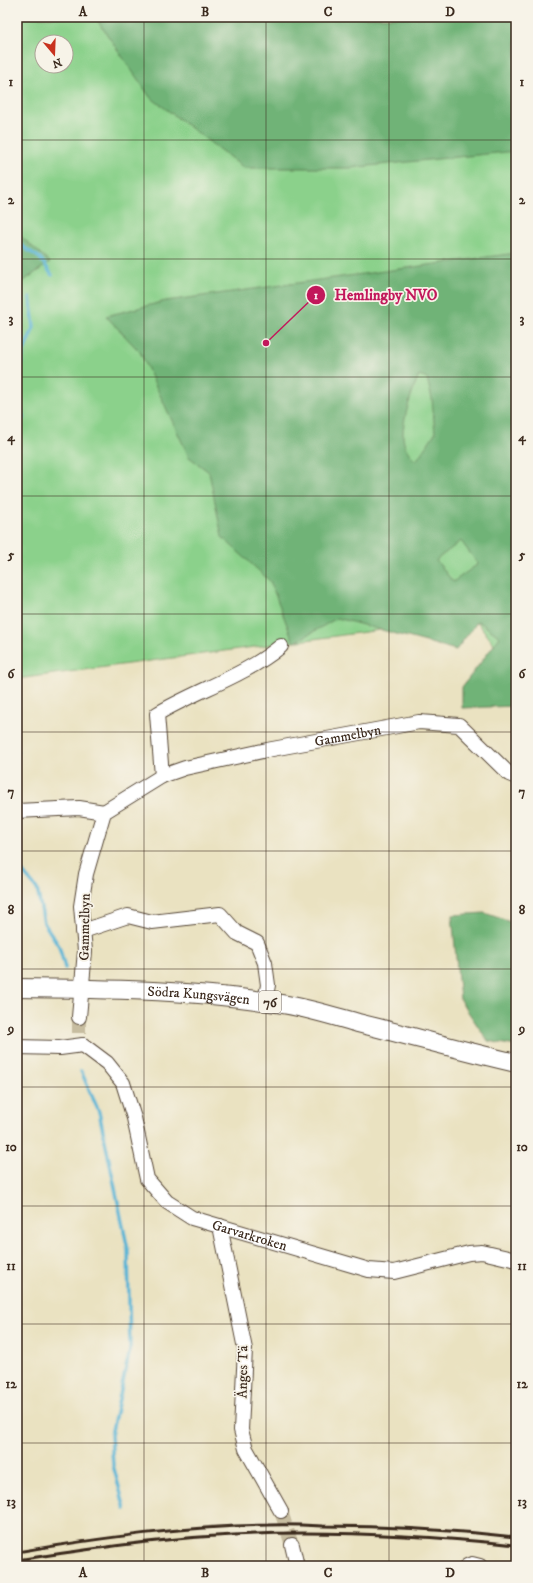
<svg xmlns="http://www.w3.org/2000/svg" width="533" height="1583" font-family="'IM FELL DW Pica',serif">
	<style>
		.green { fill: #8bd18b; stroke: #637e54; fill-rule: evenodd }
		.forest { fill: #70b377; stroke: #566e4a; fill-rule: evenodd }
		.lines { fill: none; stroke-linecap: round; stroke-linejoin: round }
		.stream { stroke: #57b4d5; stroke-width: 3.5 }
		.minor-tunnel { stroke: #c7bda0; stroke-width: 14; stroke-dasharray: 14 7; stroke-linecap: butt }
		.minor-casing { stroke: #554636; stroke-width: 16 }
		.major-casing { stroke: #554636; stroke-width: 20 }
		.minor { stroke: #fff; stroke-width: 14 }
		.major { stroke: #fff; stroke-width: 18 }
		.rail { stroke: #3b2a1e; stroke-width: 3 }
		.grid { fill: none; stroke: #3b2a1e; stroke-width: 1; stroke-opacity: 0.55 }
		.labels { text-anchor: middle; stroke-width: 3.5; stroke-linejoin: round; paint-order: stroke }
		.shield { fill: #f7f3e8; stroke: #73665b; stroke-width: 1 }
		.shield-label { font-size: 13px; font-weight: bold; fill: #3b2a1e }
		.street-label { font-size: 14px; fill: #3b2a1e; stroke: #f7f3e8 }
		.leader { fill: none; stroke: #c2185b; stroke-width: 1.5 }
		.callout-dot { fill: #c2185b; stroke: #f7f3e8; stroke-width: 1.5 }
		.mark-label { font-size: 12px; text-anchor: middle; font-weight: bold; fill: #fff }
		.callout-label { font-size: 15px; text-anchor: middle; font-weight: bold; fill: #c2185b; stroke: #f7f3e8; stroke-width: 3.5; stroke-linejoin: round; paint-order: stroke }
		.neatline { fill: none; stroke: #3b2a1e; stroke-width: 1.5 }
		.grid-label { font-size: 13px; text-anchor: middle; font-weight: bold; fill: #3b2a1e }
	</style>
	<rect width="100%" height="100%" fill="#f7f3e8"/>
	<filter id="ink" filterUnits="userSpaceOnUse"><feTurbulence type="fractalNoise" baseFrequency=".025" numOctaves="2"/><feDisplacementMap in="SourceGraphic" scale="8" xChannelSelector="R" yChannelSelector="G"/><feConvolveMatrix kernelMatrix="1 2 1 2 8 2 1 2 1" color-interpolation-filters="sRGB"/></filter>
	<filter id="wash" filterUnits="userSpaceOnUse"><feTurbulence type="fractalNoise" baseFrequency=".012" numOctaves="4" result="noise"/><feDisplacementMap in="SourceGraphic" scale="16" xChannelSelector="R" yChannelSelector="G"/><feGaussianBlur stdDeviation="0.9" result="paint"/><feColorMatrix in="noise" values="0 0 0 0 0 0 0 0 0 0 0 0 0 0 0 0 0 1.4 0 .05"/><feComposite in="paint" operator="in"/></filter>
	<g filter="url(#wash)">
		<rect width="100%" height="100%" fill="#eae2c1"/>
		<path class="green" d="M17,17h499v657l-40,-54 -81,8 -378,51zM42,42h24v24h-24z"/>
		<path class="forest" d="M95,17h421v134l-167,17h-105l-94,-71z
			M17,233l33,29 -33,24z
			M516,253v453l-54,2v-21l38,-50 -22,-16 -22,29 -119,-32 -43,25 -24,-62 -48,-44 -13,-65 -20,-15 -49,-105 -34,-36 60,-15zM419,375l8,3 5,21 3,34 -19,28c-7,-6 -13,-16 -13,-25 -1,-15 10,-48 16,-61zM461,541l17,23 -25,18 -17,-22z
			M485,913l31,11v122l-28,-5 -28,-41 -8,-85z"/>
		<g class="lines">
			<path class="stream" d="M17,243l23,15 12,17
				M17,384l6,-31 11,-26 -4,-30
				M17,393l6,25 -6,7
				M17,751v1
				M17,865l20,24 7,34 15,23 6,22
				M81,1071l18,41 29,138 2,100 -19,85 2,30 12,44"/>
		</g>
	</g>
	<g filter="url(#ink)">
		<g class="lines">
			<path class="minor-tunnel" d="M79,1033v-16
				M281,1511l11,34"/>
			<defs>
				<g id="minor">
					<path d="M162,776l-5,-62c40,-24 88,-38 124,-68"/>
					<path d="M17,811l62,-3 25,4"/>
					<path d="M83,931l45,-15 24,6 68,-8 17,19 20,10 8,20 3,22 -3,16"/>
					<path id="s1" d="M79,1017l6,-66 -4,-45 5,-32 18,-62 58,-36 23,-8 82,-18 152,-28 40,3 50,49 7,3"/>
					<path id="s2" d="M83,1045l24,18 16,20 11,35 13,61 20,23 25,16 177,52 25,2 75,-19 13,-1 34,8"/>
					<path d="M17,1047l43,1 23,-3"/>
					<path d="M220,1226l25,123 -4,81 5,19 35,62"/>
					<path d="M292,1545l5,21"/>
					<path d="M467,1566l5,-2 8,2"/>
				</g>
				<g id="major">
					<path id="s3" d="M17,988c89,1 177,1 265,16 26,4 51,12 76,19 53,13 105,28 158,40"/>
				</g>
			</defs>
			<use href="#minor" class="minor-casing"/>
			<use href="#major" class="major-casing"/>
			<use href="#minor" class="minor"/>
			<use href="#major" class="major"/>
			<path class="rail" d="M17,1552c83,-14 168,-26 252,-27 18,-1 36,0 54,1 65,0 129,4 193,11
				M17,1560c66,-10 132,-20 199,-24 100,-7 201,-1 300,9"/>
		</g>
	</g>
	<path class="grid" d="M144,17v1549M266,17v1549M389,17v1549M17,140h499M17,259h499M17,377h499M17,496h499M17,614h499M17,732h499M17,851h499M17,969h499M17,1087h499M17,1206h499M17,1324h499M17,1443h499"/>
	<g class="labels">
		<rect class="shield" x="259" y="991" width="22" height="22" rx="3"/>
		<g class="shield-label">
			<text x="270" y="1007">76</text>
		</g>
		<g class="street-label">
			<text dy="5" stroke="none"><textPath href="#s1" startOffset="467">Gammelbyn</textPath></text>
			<text transform="translate(84 927) rotate(-89)" y="5">Gammelbyn</text>
			<text dy="5" stroke="none"><textPath href="#s3" startOffset="182">Södra Kungsvägen</textPath></text>
			<text dy="5" stroke="none"><textPath href="#s2" startOffset="275">Garvarkroken</textPath></text>
			<text transform="translate(242 1372) rotate(-89)" y="5">Änges Tä</text>
		</g>
	</g>
	<path class="leader" d="M266 343L316 295"/>
	<g class="callout-dot">
		<circle cx="266" cy="343" r="4"/>
		<circle cx="316" cy="295" r="10"/>
	</g>
	<g class="mark-label">
		<text x="316" y="299">1</text>
	</g>
	<g class="callout-label">
		<text x="386" y="300">Hemlingby NVO</text>
	</g>
	<rect width="533" height="1583" fill="none" stroke="#f7f3e8" stroke-width="44"/>
	<g transform="translate(54 54) rotate(161)"><circle r="19" fill="#f7f3e8" stroke="#aca397"/>
	<path d="M0-3L7 15L0 10L-7 15Z" fill="#c8321e"/>
	<text y="-6" font-size="11" font-weight="bold" text-anchor="middle" fill="#3b2a1e">N</text>
	</g>
	<rect x="22" y="22" width="489" height="1539" class="neatline"/>
	<g class="grid-label">
		<text x="83" y="16">A</text>
		<text x="205" y="16">B</text>
		<text x="328" y="16">C</text>
		<text x="450" y="16">D</text>
		<text x="11" y="86">1</text>
		<text x="522" y="86">1</text>
		<text x="11" y="204">2</text>
		<text x="522" y="204">2</text>
		<text x="11" y="323">3</text>
		<text x="522" y="323">3</text>
		<text x="11" y="441">4</text>
		<text x="522" y="441">4</text>
		<text x="11" y="559">5</text>
		<text x="522" y="559">5</text>
		<text x="11" y="678">6</text>
		<text x="522" y="678">6</text>
		<text x="11" y="796">7</text>
		<text x="522" y="796">7</text>
		<text x="11" y="914">8</text>
		<text x="522" y="914">8</text>
		<text x="11" y="1033">9</text>
		<text x="522" y="1033">9</text>
		<text x="11" y="1151">10</text>
		<text x="522" y="1151">10</text>
		<text x="11" y="1270">11</text>
		<text x="522" y="1270">11</text>
		<text x="11" y="1388">12</text>
		<text x="522" y="1388">12</text>
		<text x="11" y="1506">13</text>
		<text x="522" y="1506">13</text>
		<text x="83" y="1577">A</text>
		<text x="205" y="1577">B</text>
		<text x="328" y="1577">C</text>
		<text x="450" y="1577">D</text>
	</g>
</svg>
